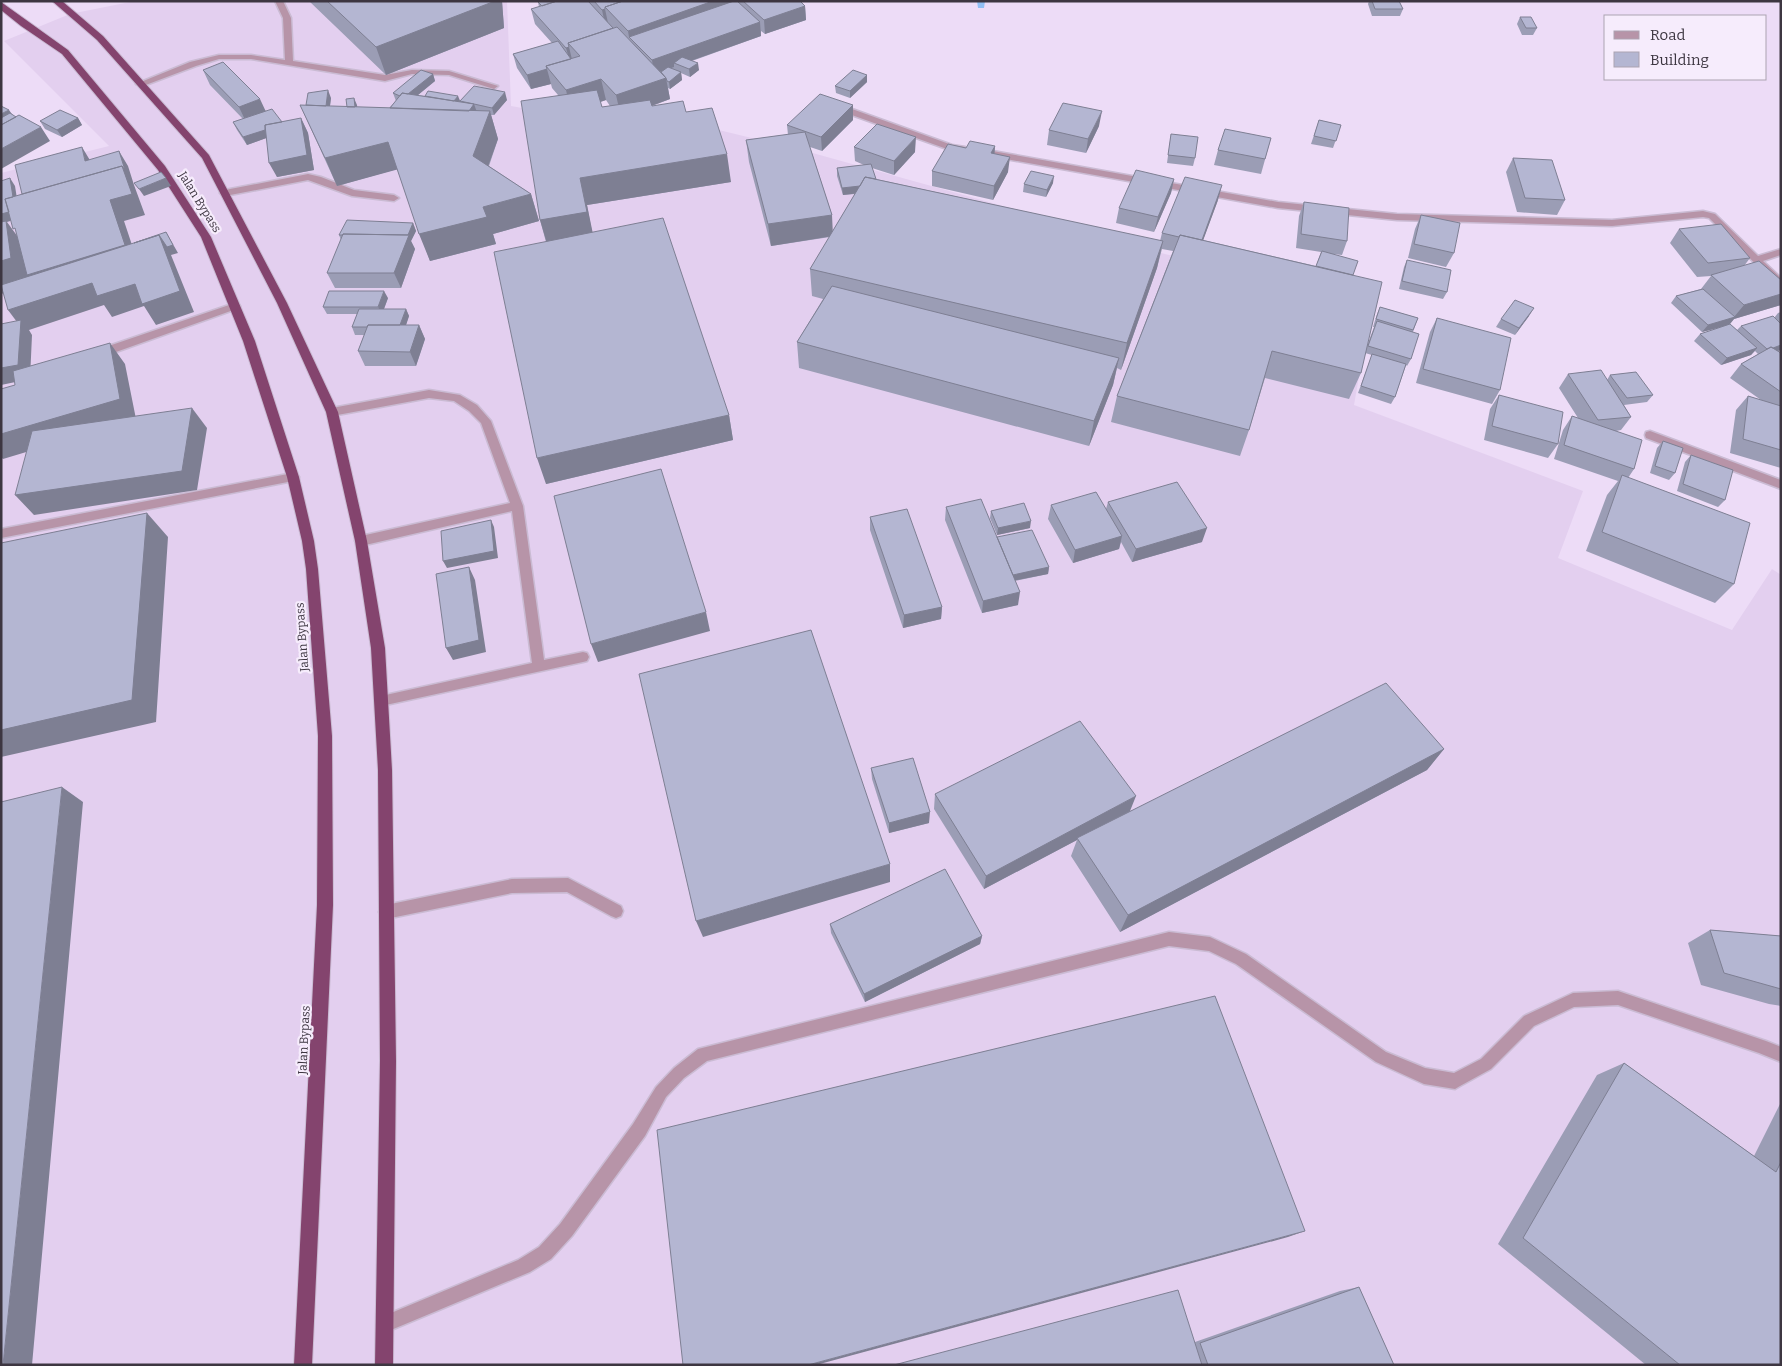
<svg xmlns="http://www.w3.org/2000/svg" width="1782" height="1366" font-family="Bitter,serif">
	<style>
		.built { fill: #e3cfef }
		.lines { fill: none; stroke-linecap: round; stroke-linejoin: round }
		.stream { fill: #91bff4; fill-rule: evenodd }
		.service-casing { stroke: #cabbd3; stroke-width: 3 }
		.minor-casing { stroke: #cabbd3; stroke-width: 3 }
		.trunk-casing { stroke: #cabbd3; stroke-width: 2 }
		.service { fill: #b794a8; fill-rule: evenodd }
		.minor { fill: #b794a8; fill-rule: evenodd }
		.trunk { fill: #84446e; fill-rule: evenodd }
		.wall { fill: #9b9db5; fill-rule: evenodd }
		.shaded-wall { fill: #7e7f93 }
		.building { fill: #b4b6d2; stroke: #7e7f93 }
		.labels { text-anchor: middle; stroke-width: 4.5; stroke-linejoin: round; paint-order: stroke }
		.street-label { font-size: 12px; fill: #3d3641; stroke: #f6ecfc }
	</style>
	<rect width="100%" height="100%" fill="#eddcf7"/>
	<path class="built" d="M135,1h372l4,105 61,11 114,5 123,30 205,57 143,43 218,54 -12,48 -9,51 229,86 -25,67 174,72 40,-61 9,6v790h-1780v-1192l108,-27 -105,-105 66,-27z"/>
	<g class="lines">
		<path class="stream" d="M977,1h8l-1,7h-6z"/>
		<defs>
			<path id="service" d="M275,1h8l8,17 2,43 92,14 27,-5 37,1 49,15 -4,3 -45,-14 -37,-1 -27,7 -134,-22h-32l-23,7 -53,20 -7,-2 54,-22 29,-7h32l34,5 -2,-42z
				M308,174l13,3 33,13 40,5 5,3 -5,3 -42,-5 -44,-16 -83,16 -5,-3 5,-3z
				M235,303l5,3 -1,2 -137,49h-8l-1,-3 1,-3z
				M429,390l31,5 17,10 14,16 32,85 21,154 39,-8 4,1 2,4 -2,4 -4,1 -202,44 -4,-1 -2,-4 2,-4 4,-1 151,-33 -20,-152 -151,35 -6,-5 6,-5 149,-33 -29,-80 -12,-12 -15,-10 -25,-3 -97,18 -5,-4 5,-4z
				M293,473l6,4 -6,4 -292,57v-9z
				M568,878l53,28 2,5 -2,5 -5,2 -5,-2 -44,-24 -55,1 -126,26 -5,-2 -2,-5 2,-5 5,-2 126,-26z
				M1169,932l41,5 36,17 140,98 39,16 29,5 27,-14 43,-43 49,-23 45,-2 148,50 15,6v15l-22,-9 -141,-48 -44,2 -40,19 -43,43 -31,17 -5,3 -31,-5 -48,-22 -140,-98 -27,-13 -40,-5 -462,115 -23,17 -18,19 -21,39 -73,100 -21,23 -21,13 -139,58 -6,2 -6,-2 -2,-6 2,-6 139,-58 21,-13 21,-23 73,-100 23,-37 18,-19 24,-19z"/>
			<path id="minor" d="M852,109l100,36 13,2 1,2 -4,3 -15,-3 -98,-35v-4z
				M987,150l291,52 119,12 215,6 91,-9 12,3 43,42 23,-7v6l-18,6 18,17v9l-3,-1 -69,-68 -6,-1 -91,9 -215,-6 -119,-12 -294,-53v-4z
				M1650,431l131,49v9l-135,-51 -1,-3 1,-3z"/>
			<path id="trunk" d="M52,1h10l41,35 106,119 78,148 51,109 29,129 18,107 7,122 4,291 -3,304h-18l5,-304 -2,-291 -7,-122 -16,-107 -29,-129 -49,-109 -75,-145 -105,-118z
				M1,2l67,48 97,116 46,71 44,104 44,136 15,64 4,28 14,167 1,169 -21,460h-18l23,-460 1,-169 -12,-167 -4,-28 -15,-64 -44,-136 -42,-104 -43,-67 -96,-116 -41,-28 -20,-16z"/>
		</defs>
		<use href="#service" class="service-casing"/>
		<use href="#minor" class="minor-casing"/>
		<use href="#trunk" class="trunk-casing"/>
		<use href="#service" class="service"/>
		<use href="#minor" class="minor"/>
		<use href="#trunk" class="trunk"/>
	</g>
	<path class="wall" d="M309,1h193l2,27 -118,47z
		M541,1h259l5,5 1,14 -41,14 -4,-3v5l-69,25 7,9 -9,7 -9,-4 1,7 -12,9 -2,-1 2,11 -18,7 34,6 45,70 -144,23 5,27 137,183 4,25 -187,44v-242l-6,-22 18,-125 -6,-7 -1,-4 -20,5 -14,-21 -4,-14 39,-11 -17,-19 -4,-15 8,-2 -1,-5zM606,100l4,6 -8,1 -2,-5z
		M1369,1h30l4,8 -3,7h-28l-4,-12z
		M1520,17l17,11 -4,7h-11l-5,-11z
		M203,70l63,41 16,11 19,-4 7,15 6,37 -37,7 -11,-39 -19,7 -10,-15 -4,-8 10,-3 -33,-34z
		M433,74l2,7 -17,14 42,6 47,-1 -13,15h-3l7,24 -9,27 42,28 8,27 -46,13 3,10 -66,17 -33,-92 -60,17 -37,-81h6l25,-7 -1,8 17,1 10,-2v2l32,1 7,-7 -3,-8z
		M867,75v7l-17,16 -14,-5 -1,-7z
		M78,118l4,7 -20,12 -17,-8 -5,-8z
		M853,120l-31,31 -12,-4 22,68v17l23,-38 -12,1 -6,-19v-8l27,-3 -9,-4 -1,-14 61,5 -21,23 -22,-7 4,11 284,62 2,-8 56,-33 -15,40 113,26 5,-14 -25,-4 3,-32 5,-14 43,39 -5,14 -9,-1 20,21 14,71 7,-19h-1l4,-13 3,-7 38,11 -5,14 -2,27 -4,7 -1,-1 -11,32 -4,7 -33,-11 14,-38 -7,-2 -4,20 -12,26 -84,-21 -16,52 -9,26 -129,-34 6,-26 56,-145 -11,-2 -5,19 -36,102 -4,-2 -4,17 -24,61 -290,-78 -2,-26 26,-43 -11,-3 -2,-27 20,-32 -59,9 -22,-84 -3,-22 42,-5 -1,-10z
		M1319,120l22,5 -8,23 -22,-4z
		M1099,126l-13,27 -39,-8 2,-15z
		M1171,134l24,24 -2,8 -26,-3z
		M1271,138l-10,36 -47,-9 4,-15z
		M995,146l-1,8 14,18 -15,28 -61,-14v-15l34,-23z
		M1513,158l52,42 -8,15 -40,-3 -11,-40z
		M1174,179l-3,14 -17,39 -38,-9 3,-15z
		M1053,183l-7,14 -23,-5 1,-8z
		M1421,215l33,38 -8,14 -38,-9 7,-29z
		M413,223l3,8 -5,10 4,8 -14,39h-66l-8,-15 14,-33 -2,-5z
		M1679,229l71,29 -6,8 37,14v25l-47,14 -4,5 7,6 4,-4 33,-8 4,-5 3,-1v38l-3,1 3,2v115l-51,-15 6,-43 12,-14 13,4 -31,-22 11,-14 17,-10 -3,-3 -4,4 -30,10 -27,-24 6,-7 22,-7 -20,5 -31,-29 5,-7 25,-7 10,-13 -14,1 -27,-34z
		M1407,260l40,32 -4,7 -44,-10 5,-22z
		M388,298l-4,11h22l3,7 -3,9h13l6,14 -9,27h-51l-7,-15 6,-16h-9l-3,-8 5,-13h-30l-4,-7z
		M1529,316l-14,19 -19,-8 5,-8z
		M1437,318l63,72 -8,14 -76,-21 14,-51z
		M1568,374l39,6 3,-5 43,20 -6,7 -23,3 7,12 -10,13 -5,1 18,38 -6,9 106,106 -19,19 -129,-52 21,-56 11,-14 -64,-22 9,-29 9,-14 6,2 -19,-30z
		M1499,395l59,49 -10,14 -64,-18 6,-31z
		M1663,441l12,32 -6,7 -19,-7 7,-25z
		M1691,455l34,45 -7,7 -41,-16 8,-29z
		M1108,502l94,40 -70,20 -11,-20 -2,7 -46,14 -25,-44 3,-14 55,4z
		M946,507l103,60 -1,7 -33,7 3,24 -36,8 -37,-93z
		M991,511l39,17 -33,7 -7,-17z
		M870,517l72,90 -1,12 -38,9 -33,-98z
		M1444,749l-17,21 -307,162 -49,-76 6,-16 -93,49 -50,-80 1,-15 195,17z
		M871,768l58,55 -40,10 -17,-54z
		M830,924l152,12 -2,8 -115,58 -34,-69z
		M1710,930l71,6v70l-12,-2 -68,-19 -13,-42z
		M1624,1063l130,93 27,-54v263h-135l-148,-121 99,-169z
		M1359,1287l35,78h-500l301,-23 145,-51z"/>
	<path class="shaded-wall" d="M495,1h7l2,27 -118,47 -10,-28z
		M713,1h23l-107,36 -1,-6z
		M805,6l1,14 -41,14 -1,-14z
		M605,9l3,14 -3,1 -3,-14z
		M760,22l1,14 -82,29 -5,-2v4l-20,7 -2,-14z
		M569,47l7,29 -6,-14 -4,-14z
		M698,63l1,7 -9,7 -1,-8z
		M547,69l4,15 -20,5 -4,-14z
		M681,72l1,8 -12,9 -1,-7z
		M433,74l2,7 -28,23 -3,-7z
		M867,75v7l-17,16v-7z
		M666,78l4,21 -49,18 -5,-22z
		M601,79l5,21 -35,12 -5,-22z
		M328,90l3,8 -3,22 -3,-7z
		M505,92l2,8 -13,15 -2,-7z
		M458,96l3,7h-9z
		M354,98l3,7 1,14 -7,2z
		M260,99l7,15 -21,8 -7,-15z
		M474,104l5,14 -18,4z
		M853,105v15l-31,31 -1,-14z
		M9,110l5,7 -13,5v-8z
		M490,111l8,28 -16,44 -9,-27z
		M1102,111l-3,15 -13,27 2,-14z
		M78,118l4,7 -20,12 -5,-7z
		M301,118l7,15 6,37 -37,7 -8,-14z
		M283,124l3,7 -39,14 -4,-8z
		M41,127l9,14 -49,28v-20z
		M916,137l-1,15 -21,23v-14z
		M388,142l11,27 -62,17 -12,-28z
		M995,146l-1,15 -3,-8z
		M82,147l9,15 -6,-1z
		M119,151l9,15 6,19 11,30 -21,6 15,45 -107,19 -31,9v-80l9,-36 5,8 5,32 -13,4 19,26 84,-48 -76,13z
		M727,154l4,28 -144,23 7,34 -46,8 -8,-27 40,-42z
		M1010,157l-2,15 -15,28 1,-14z
		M1054,176l-1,7 -7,14 1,-7z
		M166,178l5,8 -27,10 -5,-7z
		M1174,179l-3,14 -17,39 4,-15z
		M877,183v8l-34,4 -1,-7z
		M1222,185l-4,15 -21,57 4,-15z
		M531,194l8,27 -46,13 3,10 -66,17 -11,-27 64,-27z
		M832,215l1,21 -62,10 -3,-22z
		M413,223l3,8 -5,10 4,8 -14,39 -7,-15 12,-34z
		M166,232l12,21 -7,2 23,57 -38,13 -12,-19 -32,11 -8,-12 -75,25 3,5 -2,44 -29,6v-17l19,-42 -12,-16z
		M1163,241l-6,27 -36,102 6,-27z
		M384,291l4,7 -6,16 -4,-7z
		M1781,294v11l-47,14 -5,6 -27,7 6,-7 26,-8 10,-12z
		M1534,308l-5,8 -14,19 4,-7z
		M406,309l3,7 -6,18 -4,-7z
		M419,325l6,14 -9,27 -6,-14z
		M110,343l15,21 11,55 -133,40 -2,-2v-23z
		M1781,345v5l-20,6 6,-7z
		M1757,348l-6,7 -30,10 6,-7z
		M1119,358l-6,27 -24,61 5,-25z
		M192,408l15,20 -10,62 -163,25 -19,-20z
		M729,415l4,25 -187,44 -9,-26z
		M147,513l21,24 -12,185 -155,35v-27z
		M491,520l3,7 4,31 -51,10 -4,-7z
		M1031,521l-1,7 -33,7 1,-7z
		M1207,528l-5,14 -70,20 4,-13z
		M1122,536l-3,13 -46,14 2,-13z
		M469,567l6,13 11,72 -33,8 -7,-12z
		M1049,567l-1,7 -36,7 1,-6z
		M1020,592l-2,13 -36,8 1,-12z
		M942,607l-1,12 -38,9 1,-13z
		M706,612l4,19 -112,31 -7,-18z
		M1444,749l-17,21 -307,162 8,-17z
		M62,787l21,15 -51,563h-29z
		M1136,796l-6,15 -53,27v2l-93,49 2,-13z
		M930,812l-1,11 -40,10v-10z
		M890,864v18l-187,55 -7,-16z
		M982,936l-2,8 -115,58 -1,-8z
		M1305,1231l-17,6 -472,128h-8z"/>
	<path class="building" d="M327,1h168l-119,46z
		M541,1h16l-15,5 -4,-4z
		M557,1h31l25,27 -45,15 1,4 -3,1 -35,-39z
		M594,1h29l-18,6v2l-3,1z
		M623,1h90l-85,30 -23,-24z
		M734,1h3l23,21 -108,38 -23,-23z
		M743,1h57l5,5 -41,14z
		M1372,1h27l4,8h-28z
		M1520,17h11l6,11h-11z
		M617,27l49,51 -50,17 -15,-16 -35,11 -20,-24 34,-10 -12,-13z
		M558,41l13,18 -25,7 1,3 -20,6 -14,-21z
		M682,57l16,6 -9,6 -15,-6z
		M223,62l37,37 -21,8 -36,-37z
		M668,67l13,5 -12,10 -2,-1 -1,-3 -5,-6z
		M421,70l12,4 -25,20 -6,-1 -2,3 -7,-3z
		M853,70l14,5 -17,16 -15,-5z
		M474,86l31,6 -13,16 -18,-4 -14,-3z
		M328,90l-2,16 -20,-1 2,-12z
		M597,90l5,17 48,-7 2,6 31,-5 3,11 26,-4 15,46 -147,24 7,34 -47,8 -19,-119z
		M428,91l30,5 -4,5 -29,-5z
		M402,93l72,11 -5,7 -79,-3z
		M820,94l33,11 -32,32 -34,-12z
		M354,98l1,9h-8l-1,-8z
		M1063,103l39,8 -14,28 -39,-9z
		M300,105l190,6 -17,45 58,38 -48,13 4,10 -68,17 -31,-92 -63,16z
		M1,106l8,4 -8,4z
		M272,109l10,13 -17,3v5l-22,7 -10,-15z
		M60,110l18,8 -21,12 -17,-9z
		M10,113l6,4 -15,8v-7z
		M19,115l22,12 -40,22v-24z
		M301,118l6,37 -38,8 -4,-38z
		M1319,120l22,5 -5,16 -22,-5z
		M877,124l39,13 -22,24 -40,-14z
		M1225,129l46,9 -6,21 -47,-9z
		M805,132l27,83 -64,9 -22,-84z
		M1171,134l27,3 -3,21 -27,-3z
		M970,141l25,5 -4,7 19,4 -16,29 -62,-15 16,-27 18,4z
		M82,147l3,14 34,-10 6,19 -3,-4 -100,28 -7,-29z
		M1513,158l39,2 13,40 -40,-2z
		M871,164l5,15 -11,-2 -5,9 -18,2 -5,-20z
		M122,166l10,28 -22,6 15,45 -98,30 -12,-47 -2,1 -8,-30z
		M1136,170l38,9 -16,38 -39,-9z
		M1031,171l23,5 -7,14 -23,-6z
		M161,172l5,6 -27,11 -5,-6z
		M865,177l298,64 -36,102 -317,-74z
		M1185,177l37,8 -20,55 -22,-5 -1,2 -17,-4z
		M10,178l3,19 -8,2 4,13 -8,2v-33z
		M1304,202l45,6 -2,33 -46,-7z
		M1421,215l39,8 -6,30 -40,-9z
		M663,218l66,197 -192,43 -43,-206z
		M347,220l66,3 -5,12 -65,-1v1h-4z
		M6,221l5,37 -10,3v-39z
		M1721,224l29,34 -42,5 -29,-34z
		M166,232l7,13 -6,2 -8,-12 -25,8z
		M343,234l66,1 -15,38h-67z
		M159,235l21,56 -38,13 -7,-20 -38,12 -5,-13 -84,27 -7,-25z
		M1180,235l202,47 -21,91 -89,-22 -23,79 -132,-34z
		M1322,251l36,10 -5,14 -37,-9z
		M1407,260l44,10 -4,22 -45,-11z
		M1759,261l22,19v14l-37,11 -33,-30z
		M832,286l287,72 -25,63 -297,-79z
		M1703,289l32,28 -27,8 -32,-29z
		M329,291h55l-6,16h-55z
		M1515,300l19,8 -15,20 -18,-9z
		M1380,307l38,11 -5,12 -37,-11z
		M359,309h47l-6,16h-32l-1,2h-15z
		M1773,316l8,8v21l-8,3 -2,-1 -4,2 -26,-23z
		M1437,318l74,20 -11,52 -77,-21z
		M21,320l-3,45 -17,3v-44z
		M1377,321l42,13 -8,25 -43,-13z
		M1730,324l27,24 -30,10 -27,-24z
		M368,325h51l-9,27 -52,-1z
		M110,343l10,56 -119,35v-45l14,-4 -2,-14z
		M1771,347l10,6v39l-40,-28z
		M1372,354l34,10 -11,33 -34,-11z
		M1601,370l30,47 -33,3 -30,-46z
		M1636,372l17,23 -26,3 -17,-23z
		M1499,395l64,17 -5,32 -66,-18z
		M1748,396l33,10v44l-38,-11z
		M192,408l-10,63 -167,24 17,-64z
		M1572,416l70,24 -8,29 -70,-24z
		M1663,441l20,7 -8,25 -20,-7z
		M1691,455l42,15 -8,30 -42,-16z
		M661,469l45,143 -115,32 -37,-148z
		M1622,475l128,48 -16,61 -132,-52z
		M1177,482l30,46 -71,21 -28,-47z
		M1096,492l26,44 -47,14 -24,-45z
		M981,499l39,93 -37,9 -37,-94z
		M1024,503l7,18 -33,7 -7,-17z
		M907,509l35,98 -38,8 -34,-98z
		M147,513l-15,187 -131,30v-187z
		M491,520l3,31 -51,10 -2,-30z
		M1032,530l17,37 -36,8 -16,-38z
		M469,567l10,73 -33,8 -10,-74z
		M811,630l79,234 -194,57 -57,-247z
		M1386,683l58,66 -316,166 -51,-77z
		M1080,721l56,75 -150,80 -51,-82z
		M913,758l17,54 -41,11 -18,-55z
		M62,787l-59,578h-2v-563z
		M945,869l37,67 -118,58 -34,-70z
		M1710,930l71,6v53l-57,-16z
		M1215,996l90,235 -497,134h-125l-26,-235z
		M1624,1063l152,109 5,-10v203h-101l-157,-127z
		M1359,1287l35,78h-186l-8,-22z
		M1178,1290l24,75h-308z"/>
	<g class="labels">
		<g class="street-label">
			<text transform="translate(200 202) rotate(58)" y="4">Jalan Bypass</text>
			<text transform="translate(302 637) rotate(-94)" y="4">Jalan Bypass</text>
			<text transform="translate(304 1040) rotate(-87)" y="4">Jalan Bypass</text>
		</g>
	</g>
	<rect width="1782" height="1366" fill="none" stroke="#3d3641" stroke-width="5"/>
	<rect x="1604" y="15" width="162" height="65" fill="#f6ecfc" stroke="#aca3b1"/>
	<rect x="1614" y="31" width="25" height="8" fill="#b794a8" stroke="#aca3b1"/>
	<text x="1650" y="40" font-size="15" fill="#3d3641">Road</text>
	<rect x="1614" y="52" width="25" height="15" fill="#b4b6d2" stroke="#aca3b1"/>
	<text x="1650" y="65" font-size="15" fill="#3d3641">Building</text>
</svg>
